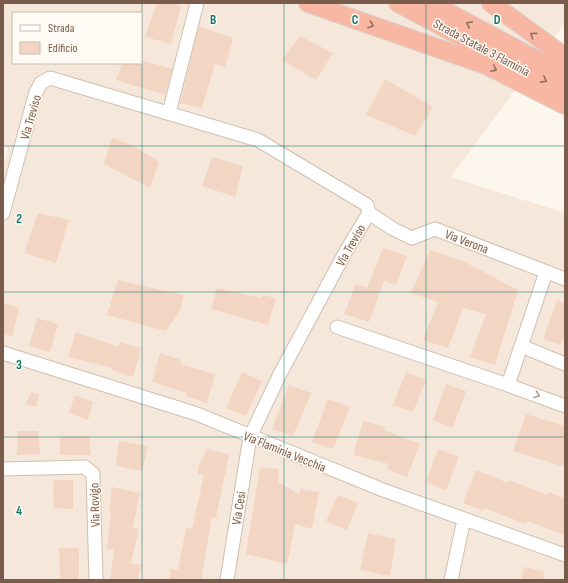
<svg xmlns="http://www.w3.org/2000/svg" width="568" height="583" font-family="'Sofia Sans Condensed',sans-serif">
	<style>
		.residential { fill: #f5e8da; fill-rule: evenodd }
		.building { fill: #f3d5c3 }
		.lines { fill: none; stroke-linecap: round; stroke-linejoin: round }
		.minor-casing { stroke: #d1beb0; stroke-width: 15 }
		.highway-casing { stroke: #dad1cd; stroke-width: 20 }
		.minor { stroke: #fff; stroke-width: 13 }
		.highway { stroke: #f7b7a3; stroke-width: 18 }
		.oneway { stroke: #936e5e }
		.oneway2 { stroke: #af9d94 }
		.grid { fill: none; stroke: #0f766e; stroke-width: 1; stroke-opacity: 0.55 }
		.labels { text-anchor: middle; stroke-width: 3; stroke-linejoin: round; paint-order: stroke }
		.street-label { font-size: 13px; fill: #7a5c4d; stroke: #fffaf3 }
		.grid-label { font-size: 13px; text-anchor: middle; font-weight: bold; fill: #0f766e; stroke: #fffaf3; stroke-width: 3; stroke-linejoin: round; paint-order: stroke }
	</style>
	<rect width="100%" height="100%" fill="#fdf6ec"/>
	<path class="residential" d="M3,3h562v20l-114,154 114,36v367h-562v-411l5,-21 -5,-2zM13,13h128v50h-128z"/>
	<path class="building" d="M157,3h15l9,3 -10,38 -26,-7z
		M199,26l34,12 -8,29 -10,-3 -13,44 -22,-5z
		M300,36l33,17 -17,27 -34,-20z
		M141,60l31,9 -7,26 -49,-15 6,-17h19z
		M385,79l48,28 -18,29 -49,-21z
		M112,138l20,7 27,17 -9,26 -46,-24z
		M212,157l31,9 -8,31 -33,-11z
		M38,213l31,7 -13,43 -32,-10z
		M383,248l24,8 -11,29 -12,-4 -15,41 -25,-8 12,-30 11,4z
		M430,250l33,11 55,29 -23,75 -25,-8 16,-43 -23,-6 -15,40 -25,-8 15,-38 -27,-9z
		M118,280l66,15 -4,16 -14,20 -59,-16z
		M217,288l44,10 2,-3 13,3 -8,27 -57,-16z
		M557,300l8,3v30l-4,12 -18,-6z
		M3,303l16,5 -7,29 -9,-3z
		M37,318l21,6 -8,28 -21,-6z
		M76,332l42,15 2,-5 21,6 -8,29 -21,-7v-2l-44,-11z
		M160,353l21,7 -1,4 35,10 -8,29 -21,-7 1,-3 -35,-11z
		M242,372l20,9 -16,35 -20,-8z
		M406,372l20,8 -13,32 -20,-7z
		M446,384l20,7 -13,37 -20,-8z
		M289,385l22,8 -18,43 -21,-7z
		M31,392l8,3 -3,12 -10,-3z
		M75,395l18,7 -5,18 -19,-7z
		M328,399l22,8 -17,42 -21,-7z
		M526,414l39,12v41l-52,-16z
		M363,421l22,6 -1,3 36,14 -13,33 -20,-8 2,-5 -36,-9z
		M18,431h20l2,23 -23,1z
		M89,436l2,19h-31v-18z
		M119,441l29,5 -6,25 -26,-5z
		M207,449l22,5 -13,64 -4,-1 -10,57 1,6h-34l2,-11 7,1 8,-42 6,1 12,-54 -6,-1v-7z
		M438,449l21,8 -13,33 -20,-8z
		M260,467l19,2 -1,13 21,12 1,-5 19,3 -7,37 -17,-5 -8,40 -41,-10z
		M476,470l32,13 1,-3 38,15 1,-3 17,6v37l-38,-14 -1,3 -42,-16 -1,3 -20,-8z
		M53,480h20v29l-19,-1z
		M112,487l28,6 -7,35 6,1 -8,34 10,2 -3,15h-28l4,-30 -7,-1 4,-36h-2z
		M338,495l20,8 -11,27 -21,-9z
		M368,533l28,6 -6,37 -30,-6z
		M59,548h20v32h-19z
		M524,567l20,4 -1,9h-22z"/>
	<g class="lines">
		<defs>
			<path id="minor" d="M169,113l28,-110
				M3,213l33,-121 5,-9 9,-5 208,62 109,65 2,8 -23,38 -66,123 -30,63 -23,143
				M369,213l24,16 19,9 23,-9 130,50
				M337,327l171,58 38,-113
				M521,346l44,18
				M3,353l194,61 186,76 182,65
				M508,385l57,21
				M3,469l82,-2 8,7 3,106
				M451,580l13,-61"/>
			<path id="highway" d="M308,3l178,62 79,40
				M398,3l160,85
				M430,3l135,72
				M491,3l74,54"/>
		</defs>
		<use href="#minor" class="minor-casing"/>
		<use href="#highway" class="highway-casing"/>
		<use href="#minor" class="minor"/>
		<use href="#highway" class="highway"/>
	</g>
	<defs><path id="oneway-chevron" d="M-2-3.5L2.5 0L-2 3.5" fill="none" stroke-width="1.6" stroke-linecap="round" stroke-linejoin="round"/></defs>
	<g class="oneway">
		<use href="#oneway-chevron" transform="translate(469 24) rotate(-152)"/>
		<use href="#oneway-chevron" transform="translate(371 25) rotate(19)"/>
		<use href="#oneway-chevron" transform="translate(533 35) rotate(-143)"/>
		<use href="#oneway-chevron" transform="translate(494 69) rotate(27)"/>
		<use href="#oneway-chevron" transform="translate(544 80) rotate(28)"/>
	</g>
	<use class="oneway2" href="#oneway-chevron" transform="translate(537 395) rotate(20)"/>
	<path class="grid" d="M142,3v577M284,3v577M426,3v577M3,146h562M3,292h562M3,437h562"/>
	<g class="labels">
		<g class="street-label">
			<text transform="translate(482 47) rotate(28)" y="5">Strada Statale 3 Flaminia</text>
			<text transform="translate(30 117) rotate(-74)" y="5">Via Treviso</text>
			<text transform="translate(467 241) rotate(21)" y="5">Via Verona</text>
			<text transform="translate(350 245) rotate(-60)" y="5">Via Treviso</text>
			<text transform="translate(285 451) rotate(22)" y="5">Via Flaminia Vecchia</text>
			<text transform="translate(94 505) rotate(-92)" y="5">Via Rovigo</text>
			<text transform="translate(238 508) rotate(-81)" y="5">Via Cesi</text>
		</g>
	</g>
	<g class="grid-label">
		<text x="213" y="24">B</text>
		<text x="355" y="24">C</text>
		<text x="497" y="24">D</text>
		<text x="19" y="223">2</text>
		<text x="19" y="369">3</text>
		<text x="19" y="515">4</text>
	</g>
	<rect width="568" height="583" fill="none" stroke="#7a5c4d" stroke-width="8"/>
	<rect x="12" y="12" width="130" height="52" fill="#fffaf3" stroke="#cabbb1"/>
	<rect x="20" y="25" width="20" height="6" fill="#ffffff" stroke="#cabbb1"/>
	<text x="48" y="32" font-size="12" fill="#7a5c4d">Strada</text>
	<rect x="20" y="42" width="20" height="12" fill="#f3d5c3" stroke="#cabbb1"/>
	<text x="48" y="52" font-size="12" fill="#7a5c4d">Edificio</text>
</svg>
